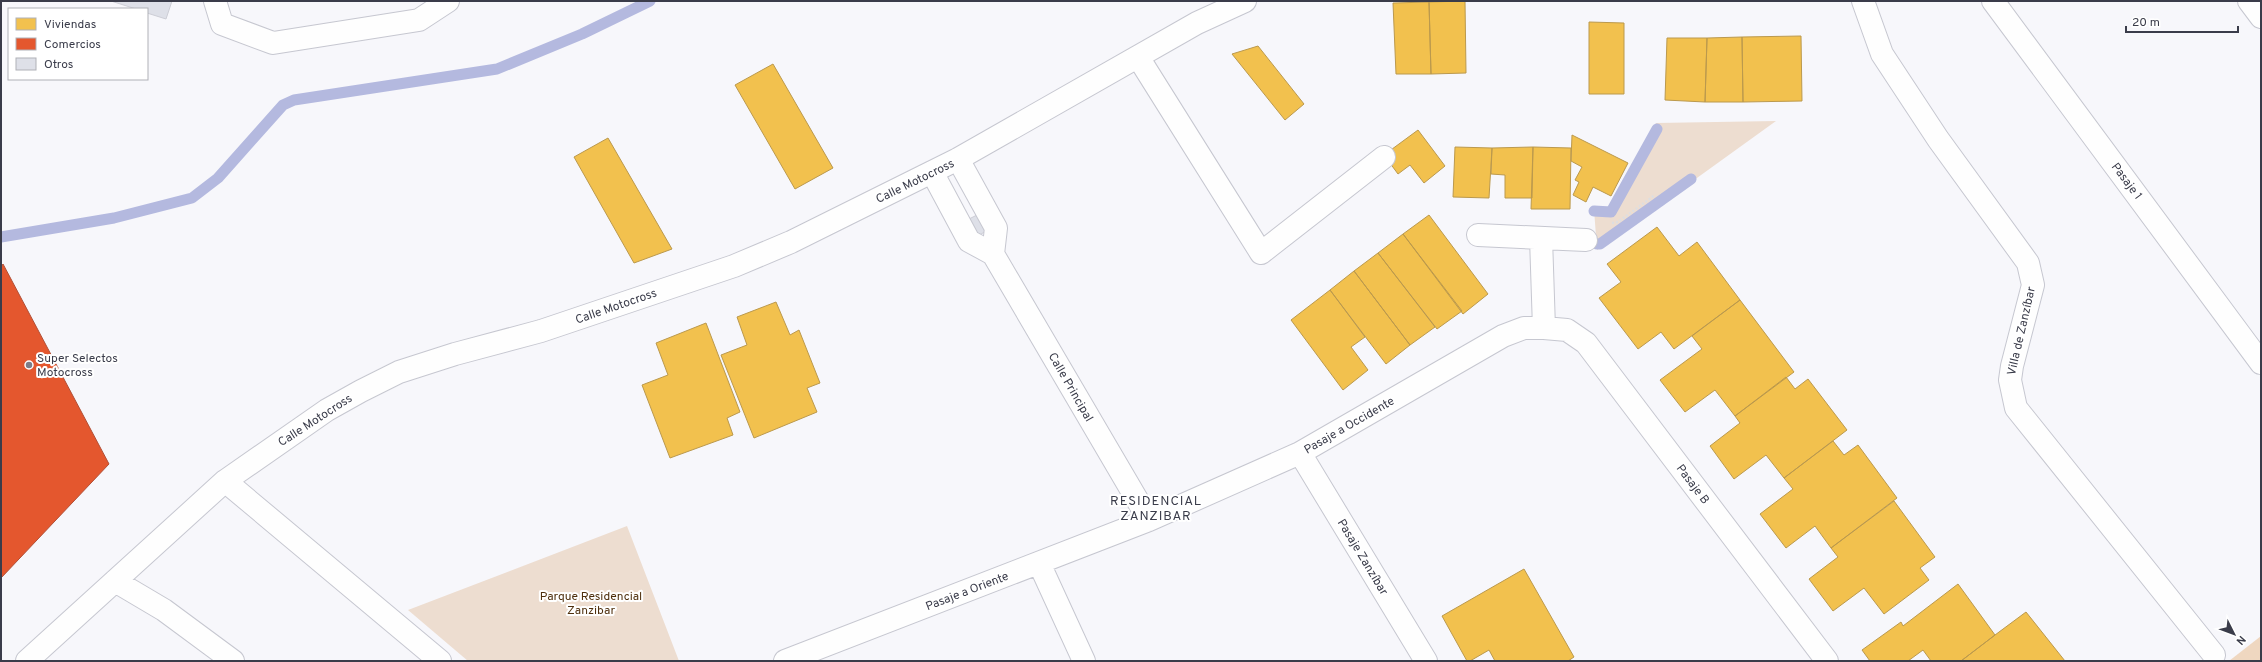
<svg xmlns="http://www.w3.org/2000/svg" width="2262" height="662" font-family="Overpass,sans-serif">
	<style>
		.green { fill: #edddd0 }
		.forest { fill: #efd7c0 }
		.homes { fill: #f2c14e; stroke: #bb994d }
		.shops { fill: #e4572e; stroke: #b14f36 }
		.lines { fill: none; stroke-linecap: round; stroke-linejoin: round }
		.stream { stroke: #b4b9df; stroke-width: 11 }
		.building { fill: #dee0e8; stroke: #cdced6 }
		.minor-casing { stroke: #c6c7d0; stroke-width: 24 }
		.path { stroke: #dedee0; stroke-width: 2.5; stroke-dasharray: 2 2; stroke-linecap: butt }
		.minor { stroke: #fefefe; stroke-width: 22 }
		.poi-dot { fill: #7c7d88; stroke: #fff; stroke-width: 1.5 }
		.labels { text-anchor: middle; stroke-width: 4; stroke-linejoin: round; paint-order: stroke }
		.street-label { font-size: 12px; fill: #3a3c4a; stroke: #fff }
		.poi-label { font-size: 12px; fill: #3a3c4a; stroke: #fff; text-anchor: start }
		.park-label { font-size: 12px; fill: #4e2f0d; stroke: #fff }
		.neighbourhood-label { font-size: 13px; letter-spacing: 1px; fill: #3a3c4a; stroke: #fff }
	</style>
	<rect width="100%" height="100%" fill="#f7f7fb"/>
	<path class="green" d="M1776,121l-179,129 -3,-41 16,1 46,-87z
		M627,526l52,135h-211l-60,-51z"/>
	<path class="forest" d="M2261,636v25h-32z"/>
	<path class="homes" d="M1465,1l1,72 -35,1 -2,-72z
		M1429,2l2,72h-35l-3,-71z
		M1589,22l35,1v71h-35z
		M1801,36l1,65 -59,1 -1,-65z
		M1742,37l1,65h-38l2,-64z
		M1667,38h40l-2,64 -40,-2z
		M1258,46l46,58 -19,16 -53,-66z
		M773,64l60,104 -38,21 -60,-104z
		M1418,130l27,36 -21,17 -14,-18 -12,9 -14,-19z
		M1572,135l56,28 -17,33 -18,-9 -7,15 -13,-7 6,-13 -4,-2 7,-13 -11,-6z
		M608,138l64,111 -38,14 -60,-106z
		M1455,147l37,1 -3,50 -36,-1z
		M1533,147l38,1 -1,61h-39z
		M1533,147l-1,51h-27v-23l-14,-1 1,-26z
		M1429,215l59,79 -25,20 -60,-80z
		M1657,227l22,29 18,-14 43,58 -66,49 -13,-17 -23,17 -39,-51 22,-16 -14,-18z
		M1403,234l59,77 -25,18 -59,-76z
		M1378,253l57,74 -25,18 -56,-74z
		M1354,271l56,74 -24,19 -56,-74z
		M1330,290l35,47 -14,10 17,23 -25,20 -52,-70z
		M1740,300l54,72 -59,44 -20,-26 -30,22 -25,-32 42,-31 -10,-13z
		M776,302l14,33 9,-5 21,53 -13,5 10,24 -63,26 -33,-83 26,-10 -10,-28z
		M706,323l34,89 -13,6 6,17 -63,23 -28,-73 26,-10 -12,-32z
		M1786,377l9,12 13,-10 39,51 -63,48 -18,-23 -32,24 -24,-33 30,-23 -5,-7z
		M1833,441l11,14 14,-10 39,53 -66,50 -16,-22 -29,22 -26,-34 33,-25 -9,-11z
		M1894,501l41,56 -15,11 9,12 -45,34 -20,-26 -31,23 -24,-32 29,-22 -7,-9z
		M1524,569l50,88 -6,4h-73l-6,-11 -19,11h-3l-25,-45z
		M1958,584l37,51 -34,26h-30l-8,-11 -15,11h-38l-8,-11 39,-28 2,4z
		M2026,612l39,49h-104l34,-26z"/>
	<path class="shops" d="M3,264l106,200 -108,114v-311z"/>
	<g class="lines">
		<path class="stream" d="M1594,211l17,1 46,-83
			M1,237l113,-19 78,-20 26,-20 65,-73 11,-5 203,-31 85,-35 68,-33
			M1597,244h3l91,-65"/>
	</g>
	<path class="building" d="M111,1h61l-6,18 -19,-6v-4h-11z
		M979,214l9,16 -12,7 -9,-17z"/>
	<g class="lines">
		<defs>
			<path id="minor" d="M215,1l7,23 51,19 146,-23 29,-19
				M1863,1l19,53 56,85 90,124 5,22 -21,81 -2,14 6,28 198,247
				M1993,1l268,362
				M2249,1l12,16
				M1138,57l123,196 123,-96
				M958,159l38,69 -3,26 156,266
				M932,172l37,69 24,13
				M1478,235l108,5
				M1541,238l3,90
				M1300,453l126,208
				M225,481l215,180
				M1039,563l45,98
				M115,581l49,29 69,51
				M27,661l198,-180 102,-71 34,-19 38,-19 56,-18 86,-23 193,-65 57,-24 167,-83 239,-136 48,-22
				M785,661l364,-141 151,-67 203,-117 21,-8h20l23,2 19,13 241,318"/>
		</defs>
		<use href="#minor" class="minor-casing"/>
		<path class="path" d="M1612,223l6,-1 37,-27"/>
		<use href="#minor" class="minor"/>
	</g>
	<circle class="poi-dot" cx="29" cy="365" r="4"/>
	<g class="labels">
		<g class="street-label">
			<text transform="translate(915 181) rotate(-26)" y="4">Calle Motocross</text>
			<text transform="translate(2127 181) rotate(53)" y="4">Pasaje 1</text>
			<text transform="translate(616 306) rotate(-19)" y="4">Calle Motocross</text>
			<text transform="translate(2021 331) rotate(-77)" y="4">Villa de Zanzíbar</text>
			<text transform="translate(1071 387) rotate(60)" y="4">Calle Principal</text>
			<text transform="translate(315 420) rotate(-33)" y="4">Calle Motocross</text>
			<text transform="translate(1349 425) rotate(-30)" y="4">Pasaje a Occidente</text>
			<text transform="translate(1693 484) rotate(53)" y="4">Pasaje B</text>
			<text transform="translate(1363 557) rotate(59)" y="4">Pasaje Zanzíbar</text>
			<text transform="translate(967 591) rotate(-21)" y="4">Pasaje a Oriente</text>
		</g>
		<g class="poi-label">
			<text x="37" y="362">Super Selectos<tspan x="37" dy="14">Motocross</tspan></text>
		</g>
		<g class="park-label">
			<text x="591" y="600">Parque Residencial<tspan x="591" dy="14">Zanzibar</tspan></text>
		</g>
		<g class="neighbourhood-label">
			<text x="1156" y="505">RESIDENCIAL<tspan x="1156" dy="15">ZANZIBAR</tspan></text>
		</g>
	</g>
	<rect width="2262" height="662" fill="none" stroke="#3a3c4a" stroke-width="4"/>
	<rect x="8" y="8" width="140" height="72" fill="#ffffff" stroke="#b0b1b7"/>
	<rect x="16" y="18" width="20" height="12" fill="#f2c14e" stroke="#b0b1b7"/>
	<text x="44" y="28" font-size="12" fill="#3a3c4a">Viviendas</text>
	<rect x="16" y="38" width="20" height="12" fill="#e4572e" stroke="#b0b1b7"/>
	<text x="44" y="48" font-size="12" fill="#3a3c4a">Comercios</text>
	<rect x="16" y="58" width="20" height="12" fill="#dee0e8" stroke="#b0b1b7"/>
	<text x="44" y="68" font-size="12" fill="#3a3c4a">Otros</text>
	<g transform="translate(2234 634) rotate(132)" stroke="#ffffff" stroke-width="3" paint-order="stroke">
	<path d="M0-3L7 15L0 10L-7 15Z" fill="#3a3c4a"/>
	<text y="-6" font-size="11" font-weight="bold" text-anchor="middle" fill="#3a3c4a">N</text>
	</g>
	<path d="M2126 26v6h112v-6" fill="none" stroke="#3a3c4a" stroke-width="2"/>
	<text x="2132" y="26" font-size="12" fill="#3a3c4a" stroke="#ffffff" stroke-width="3" paint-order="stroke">20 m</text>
</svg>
